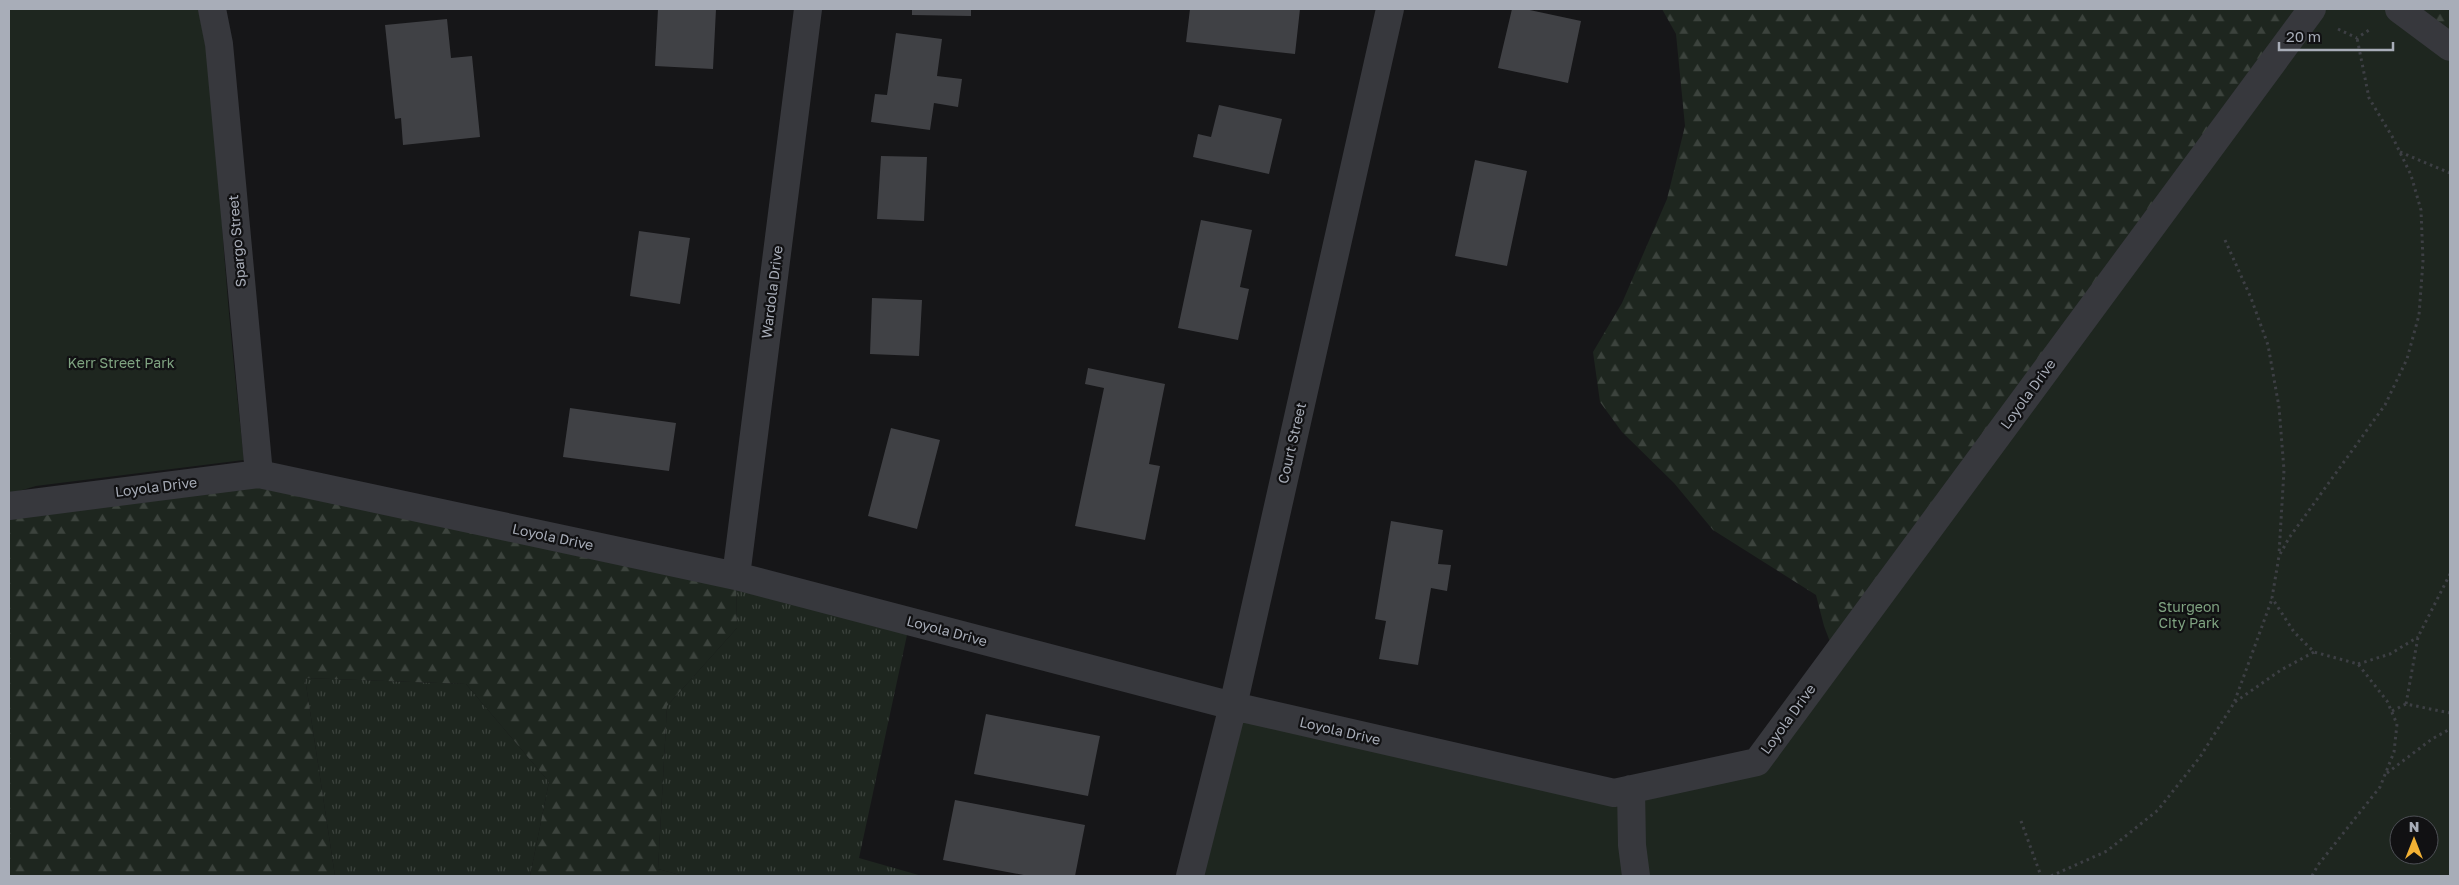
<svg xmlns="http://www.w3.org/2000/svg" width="2459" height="885" font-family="'Golos Text',sans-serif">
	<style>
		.grass { fill: url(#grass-tufts) }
		.forest { fill: url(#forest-firs) }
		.park { fill: #1e261f; fill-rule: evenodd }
		.building { fill: #404145 }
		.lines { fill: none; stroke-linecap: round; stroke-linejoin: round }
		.path { stroke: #3d3f44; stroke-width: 3; stroke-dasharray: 2.5 4; stroke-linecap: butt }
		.minor { stroke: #37383d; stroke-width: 28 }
		.labels { text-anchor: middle; stroke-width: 4.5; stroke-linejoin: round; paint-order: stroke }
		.street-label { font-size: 14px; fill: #a8adb8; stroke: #111113 }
		.park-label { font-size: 14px; fill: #7fa381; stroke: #111113 }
	</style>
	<defs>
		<pattern id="grass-tufts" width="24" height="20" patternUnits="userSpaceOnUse" patternTransform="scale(1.25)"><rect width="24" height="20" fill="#1e261f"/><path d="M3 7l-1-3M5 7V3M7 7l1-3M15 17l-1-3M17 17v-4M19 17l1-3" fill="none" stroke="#3c433d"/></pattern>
		<pattern id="forest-firs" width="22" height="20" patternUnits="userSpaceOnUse" patternTransform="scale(1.25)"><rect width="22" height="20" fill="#1e261f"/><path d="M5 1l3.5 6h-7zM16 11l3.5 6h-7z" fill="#3c433d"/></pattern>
	</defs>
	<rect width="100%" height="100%" fill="#161618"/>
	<path class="grass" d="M736,576l174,45 -51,237 63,18h-238l-26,-7 9,-163 70,-78z
		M305,678l161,6 83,98 -19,94h-195z"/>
	<path class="forest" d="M1662,9h650l-477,646 -11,-29 -8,-31 -103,-65 -39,-47 -52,-51 -22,-30 -7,-50 29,-49 45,-104 18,-73 -9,-92z
		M2399,9h51v38z
		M259,474l477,102 1,52 -70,78 -9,163 26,7h-154l19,-94 -83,-98 -161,-6 30,198h-326v-370z"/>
	<path class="park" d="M9,9h189c18,74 20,153 25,229 5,74 13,148 21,222l-208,26 -27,8z
		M2312,9h87l51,38v829h-1260l43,-170 381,87 143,-31zM2399,825h30v30h-30z"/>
	<path class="building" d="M658,9h58l-3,60 -58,-3z
		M912,9h59v7l-59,-1z
		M1190,9h110l-5,45 -109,-12z
		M1512,9h13l56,12 -13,62 -70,-15z
		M447,19l4,39 21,-2 8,81 -77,8 -2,-27 -6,1 -10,-94z
		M896,33l46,6 -5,37 25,3 -4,28 -24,-4 -4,27 -59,-8 4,-28 12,1z
		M1219,105l63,14 -13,55 -76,-17 5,-23 13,3z
		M881,156l46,1 -3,64 -47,-2z
		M1475,160l52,11 -20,95 -52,-10z
		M1201,220l51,10 -12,57 9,2 -11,51 -60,-12z
		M639,231l51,7 -10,66 -50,-8z
		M872,298l50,2 -3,56 -49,-2z
		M1088,368l77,16 -16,80 11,2 -15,74 -70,-14 29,-138 -19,-4z
		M570,408l106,15 -7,48 -106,-14z
		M891,428l49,12 -23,89 -49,-13z
		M1391,521l52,9 -5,34 13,1 -4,26 -16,-3 -13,77 -39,-6 7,-38 -11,-2z
		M986,714l114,22 -12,60 -114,-22z
		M955,800l130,25 -10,51h-46l-86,-16z"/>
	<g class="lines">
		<path class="path" d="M2338,29l19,9 15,-10
			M2400,152l50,21
			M2225,240l26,58 17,47 11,62 5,63 -5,84
			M2358,664l32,-10 28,-17
			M2235,702l46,-32 33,-18
			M2406,704l12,-67 32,-63
			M2392,711l14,-7 44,9
			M2387,773l45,-34 18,-10
			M2021,821l20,55
			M2051,876l56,-25 51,-41 42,-53 34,-54 38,-104
			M2312,876l6,-11 62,-78 14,-35 3,-28 -10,-23 -29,-37 -44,-12 -20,-20 -22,-34 7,-42 10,-18 96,-133 22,-46 12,-44 4,-54 -2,-51 -10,-35 -18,-37 -24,-40 -12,-60"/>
		<path class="minor" d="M212,9l7,35 40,430
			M2399,9l51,38
			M9,506l250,-32 477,102 497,130 381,87 143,-31 555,-753
			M736,576l72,-567
			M1631,789l1,56 4,31
			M1190,876l43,-170 157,-697"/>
	</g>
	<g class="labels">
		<g class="street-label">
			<text transform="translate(237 241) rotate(-95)" y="5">Spargo Street</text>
			<text transform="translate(772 292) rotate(-83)" y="5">Wardola Drive</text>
			<text transform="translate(2028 394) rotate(-54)" y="5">Loyola Drive</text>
			<text transform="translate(1292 443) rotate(-77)" y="5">Court Street</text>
			<text transform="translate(156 487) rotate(-7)" y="5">Loyola Drive</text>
			<text transform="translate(553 537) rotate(12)" y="5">Loyola Drive</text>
			<text transform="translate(947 631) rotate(15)" y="5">Loyola Drive</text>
			<text transform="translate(1788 719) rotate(-54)" y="5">Loyola Drive</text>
			<text transform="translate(1340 731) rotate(13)" y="5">Loyola Drive</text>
		</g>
		<g class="park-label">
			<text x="121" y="368">Kerr Street Park</text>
			<text x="2189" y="612">Sturgeon<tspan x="2189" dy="16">City Park</tspan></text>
		</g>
	</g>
	<rect width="2459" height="885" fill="none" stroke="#a8adb8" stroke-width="20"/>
	<g transform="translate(2414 840)"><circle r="24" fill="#111113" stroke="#4d4f55"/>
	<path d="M0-4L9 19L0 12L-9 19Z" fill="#f2b134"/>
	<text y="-8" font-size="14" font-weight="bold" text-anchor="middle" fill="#a8adb8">N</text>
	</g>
	<path d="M2279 42v8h114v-8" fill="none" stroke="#a8adb8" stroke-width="2.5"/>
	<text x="2286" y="42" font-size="15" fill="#a8adb8" stroke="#111113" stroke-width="4" paint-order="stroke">20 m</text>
</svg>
